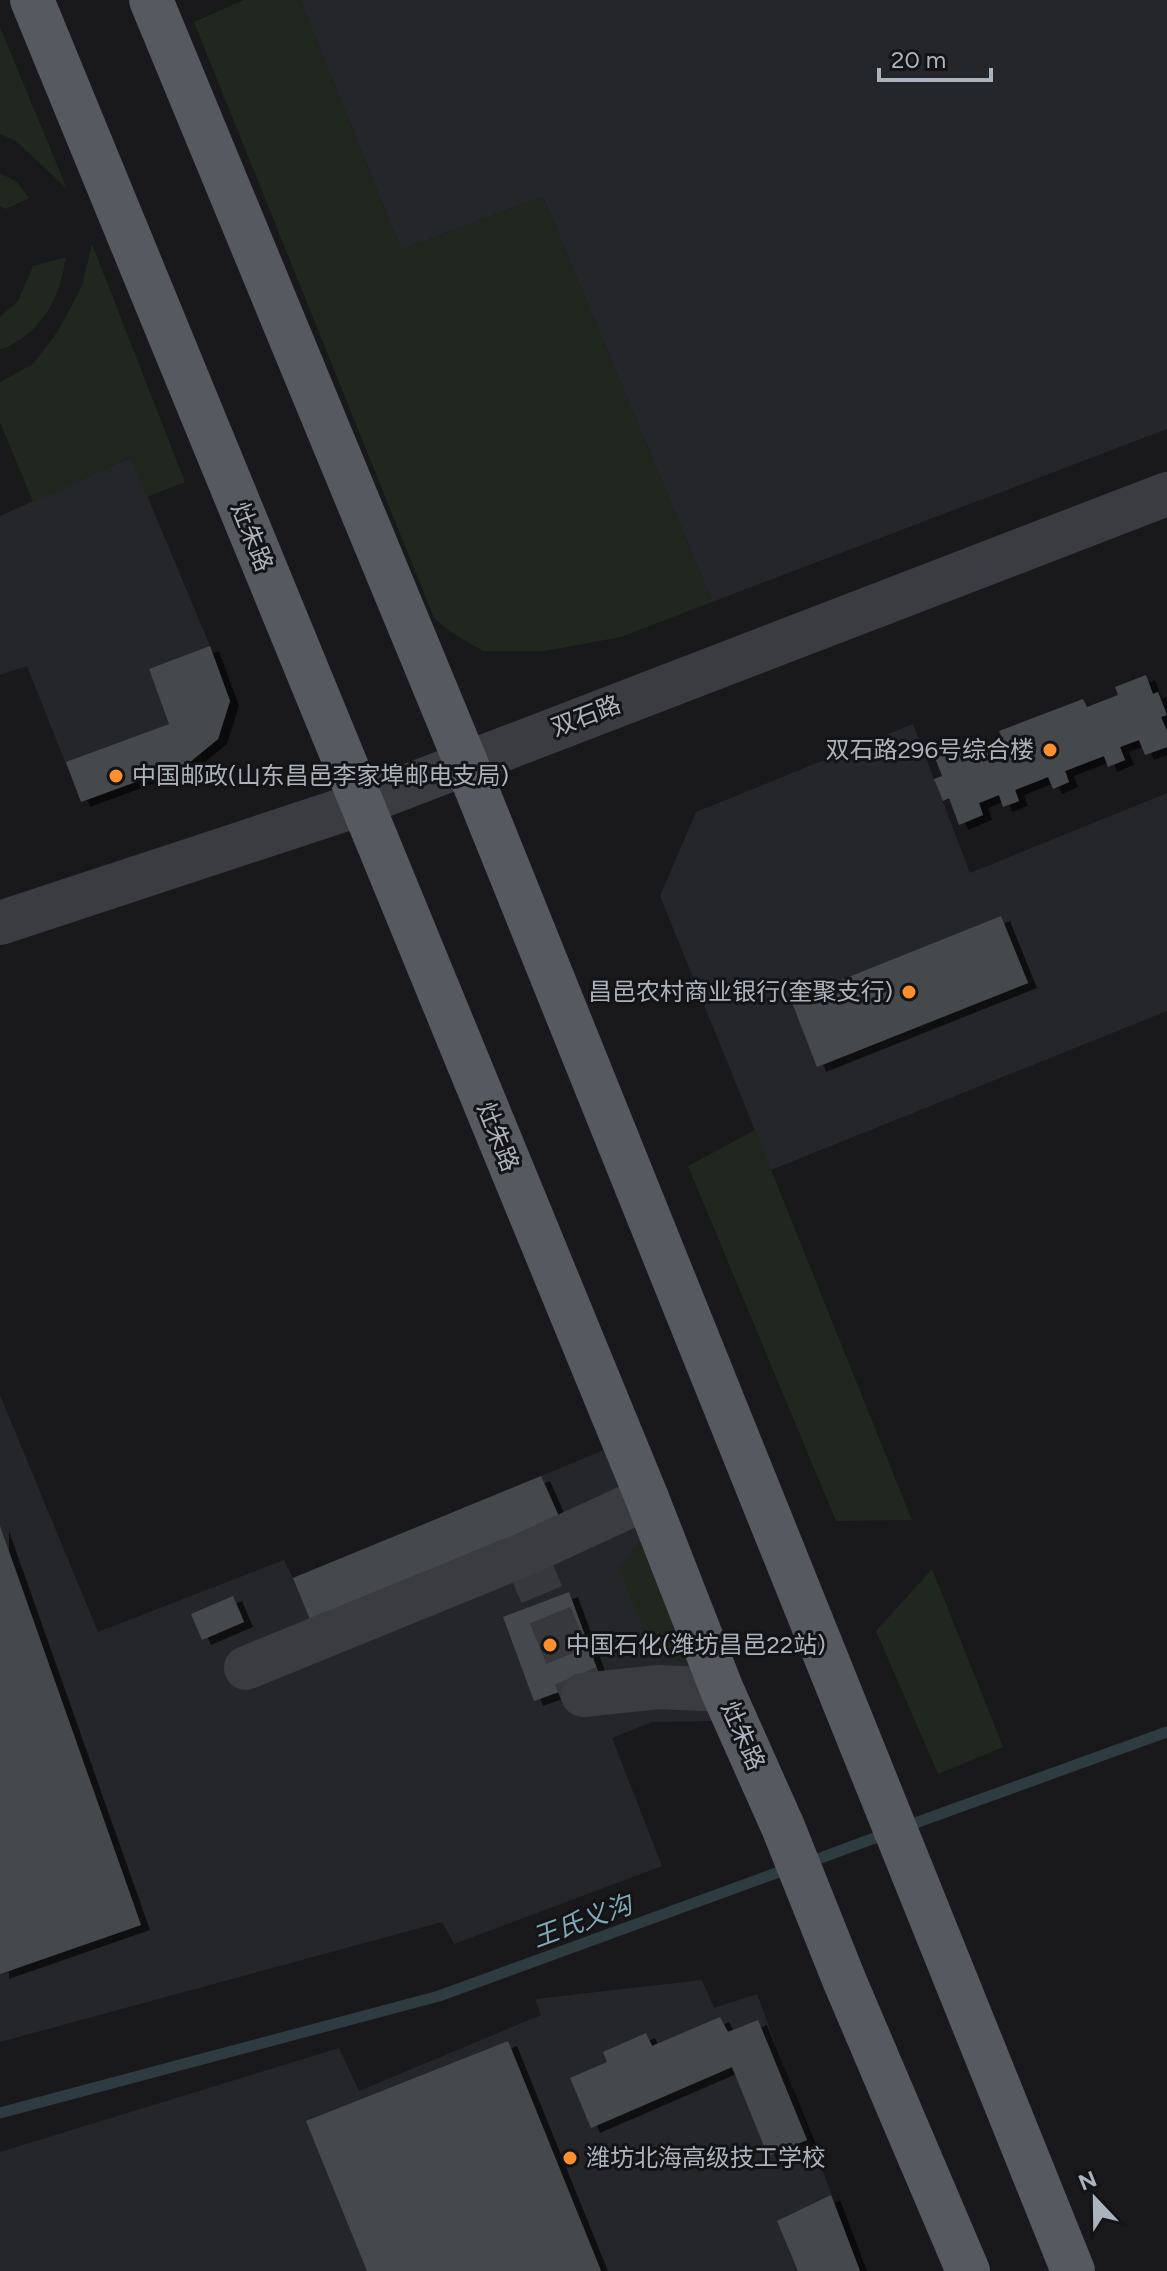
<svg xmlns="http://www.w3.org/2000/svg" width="1167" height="2271" font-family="Figtree,'Noto Sans SC',sans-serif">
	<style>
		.built { fill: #252629 }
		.green { fill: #1f271e }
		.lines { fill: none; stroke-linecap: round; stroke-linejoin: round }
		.stream { stroke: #2e3c41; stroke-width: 11 }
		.building { fill: #45484c; filter: url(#shadow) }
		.minor-tunnel { stroke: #36383c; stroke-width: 44; stroke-dasharray: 44 22; stroke-linecap: butt }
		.minor { stroke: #3a3c41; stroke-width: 44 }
		.major { stroke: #565a60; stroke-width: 44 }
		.poi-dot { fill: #fd8f30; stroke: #141417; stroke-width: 3 }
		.labels { text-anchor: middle; stroke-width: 6; stroke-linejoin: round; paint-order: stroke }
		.street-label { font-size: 24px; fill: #abb3bc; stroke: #141417 }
		.poi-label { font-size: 24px; fill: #abb3bc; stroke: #141417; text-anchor: start }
		.water-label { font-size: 26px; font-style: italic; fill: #80a9b8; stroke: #141417 }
	</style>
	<defs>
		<filter id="shadow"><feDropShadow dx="9" dy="5" stdDeviation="0" flood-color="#0009"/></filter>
	</defs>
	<rect width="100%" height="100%" fill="#19191c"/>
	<path class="built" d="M300,0h867v429l-455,173 -169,-405 -142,53z
		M131,457l79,189 20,55 -12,38 -28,23 -109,40 -54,-136 -27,9v-159z
		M913,724l57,149 197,-80v218l-396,159 -111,-274 36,-84z
		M0,1395l98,237 186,-72 9,18 311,-128 108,271 -60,1 -40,16 50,128 -208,78 -12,-22 -442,120z
		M702,1980l12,28 43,-14 103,277h-860v-119l339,-104 20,43 182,-76 -6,-16z"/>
	<path class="green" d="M244,0h56l101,250 142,-53 169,405 -91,35 -76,14h-62l-31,-18 -18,-15 -240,-596z
		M0,27l67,162 -51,-48 -16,-7z
		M0,173l17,9 12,16 -23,11 -6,-3z
		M92,244l93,238 -38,15 -17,-40 -97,45 -33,-80v-40l33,-18 25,-33 24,-45z
		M66,257c-7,44 -24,76 -66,93v-33l18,-16 15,-35z
		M755,1130l157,390 -76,1 -148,-355z
		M640,1541l49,122 -35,-8 -35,-87z
		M932,1569l71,178 -65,27 -62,-143z"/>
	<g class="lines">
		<path class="stream" d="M904,1827l263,-95
			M807,1863l81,-30
			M0,2113l439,-117 351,-128"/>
	</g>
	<path class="building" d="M210,646l20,55 -12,38 -28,23 -109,40 -15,-40 103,-38 -20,-55z
		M1146,675l7,19 5,-2 9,23 -6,2 6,14v16l-22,8 -6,-15 -19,7 5,13 -17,7 -4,-11 -39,15 4,11 -16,7 -5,-12 -33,13 4,11 -16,6 -4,-12 -20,8 4,12 -24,10 -10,-27 -6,3 -9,-22 8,-3 -8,-21 32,-13 4,11 33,-13 -4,-9 84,-32 4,8 31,-12 -3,-8z
		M1001,916l27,67 -211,84 -26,-67z
		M541,1476l20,45 -250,101 -18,-44z
		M0,1526l141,399 -141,49z
		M569,1592l31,85 -66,24 -31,-84z
		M233,1596l11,26 -42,18 -11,-26z
		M720,2017l8,15 30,-12 49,120 -39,16 -36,-89 -141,61 -21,-50 37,-16 -4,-10 43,-19 6,13z
		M508,2041l93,230h-234l-61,-150z
		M831,2195l29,76h-62l-21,-50z"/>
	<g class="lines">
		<path class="minor-tunnel" d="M525,1554l58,141"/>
		<path class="minor" d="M0,923l361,-119 806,-310
			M246,1668l279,-114 122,-56
			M583,1695l76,-8 63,3"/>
		<path class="major" d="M32,0l615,1498 75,192 61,137 62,155 123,289
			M151,0l315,763 607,1508"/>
	</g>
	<g class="poi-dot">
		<circle cx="1050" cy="750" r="8"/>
		<circle cx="116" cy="776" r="8"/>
		<circle cx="909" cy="992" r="8"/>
		<circle cx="550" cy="1645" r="8"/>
		<circle cx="570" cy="2158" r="8"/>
	</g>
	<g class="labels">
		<g class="street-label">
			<text transform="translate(252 537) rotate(68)" y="8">灶朱路</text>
			<text transform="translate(586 716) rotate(-21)" y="8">双石路</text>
			<text transform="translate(498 1137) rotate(68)" y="8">灶朱路</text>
			<text transform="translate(743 1736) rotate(66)" y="8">灶朱路</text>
		</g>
		<g class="poi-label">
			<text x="1034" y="758" text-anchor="end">双石路296号综合楼</text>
			<text x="132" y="784">中国邮政(山东昌邑李家埠邮电支局)</text>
			<text x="893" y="1000" text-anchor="end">昌邑农村商业银行(奎聚支行)</text>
			<text x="566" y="1653">中国石化(潍坊昌邑22站)</text>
			<text x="586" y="2166">潍坊北海高级技工学校</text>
		</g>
		<g class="water-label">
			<text transform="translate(582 1921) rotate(-20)" y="9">王氏义沟</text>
		</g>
	</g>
	<g transform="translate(1095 2199) rotate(338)" stroke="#141417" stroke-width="6" paint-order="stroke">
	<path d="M0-6L14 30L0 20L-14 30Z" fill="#abb3bc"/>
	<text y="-12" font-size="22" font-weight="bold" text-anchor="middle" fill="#abb3bc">N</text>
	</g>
	<path d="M879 68v12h112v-12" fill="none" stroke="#abb3bc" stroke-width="4"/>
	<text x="891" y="68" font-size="24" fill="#abb3bc" stroke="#141417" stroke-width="6" paint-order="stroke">20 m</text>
</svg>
